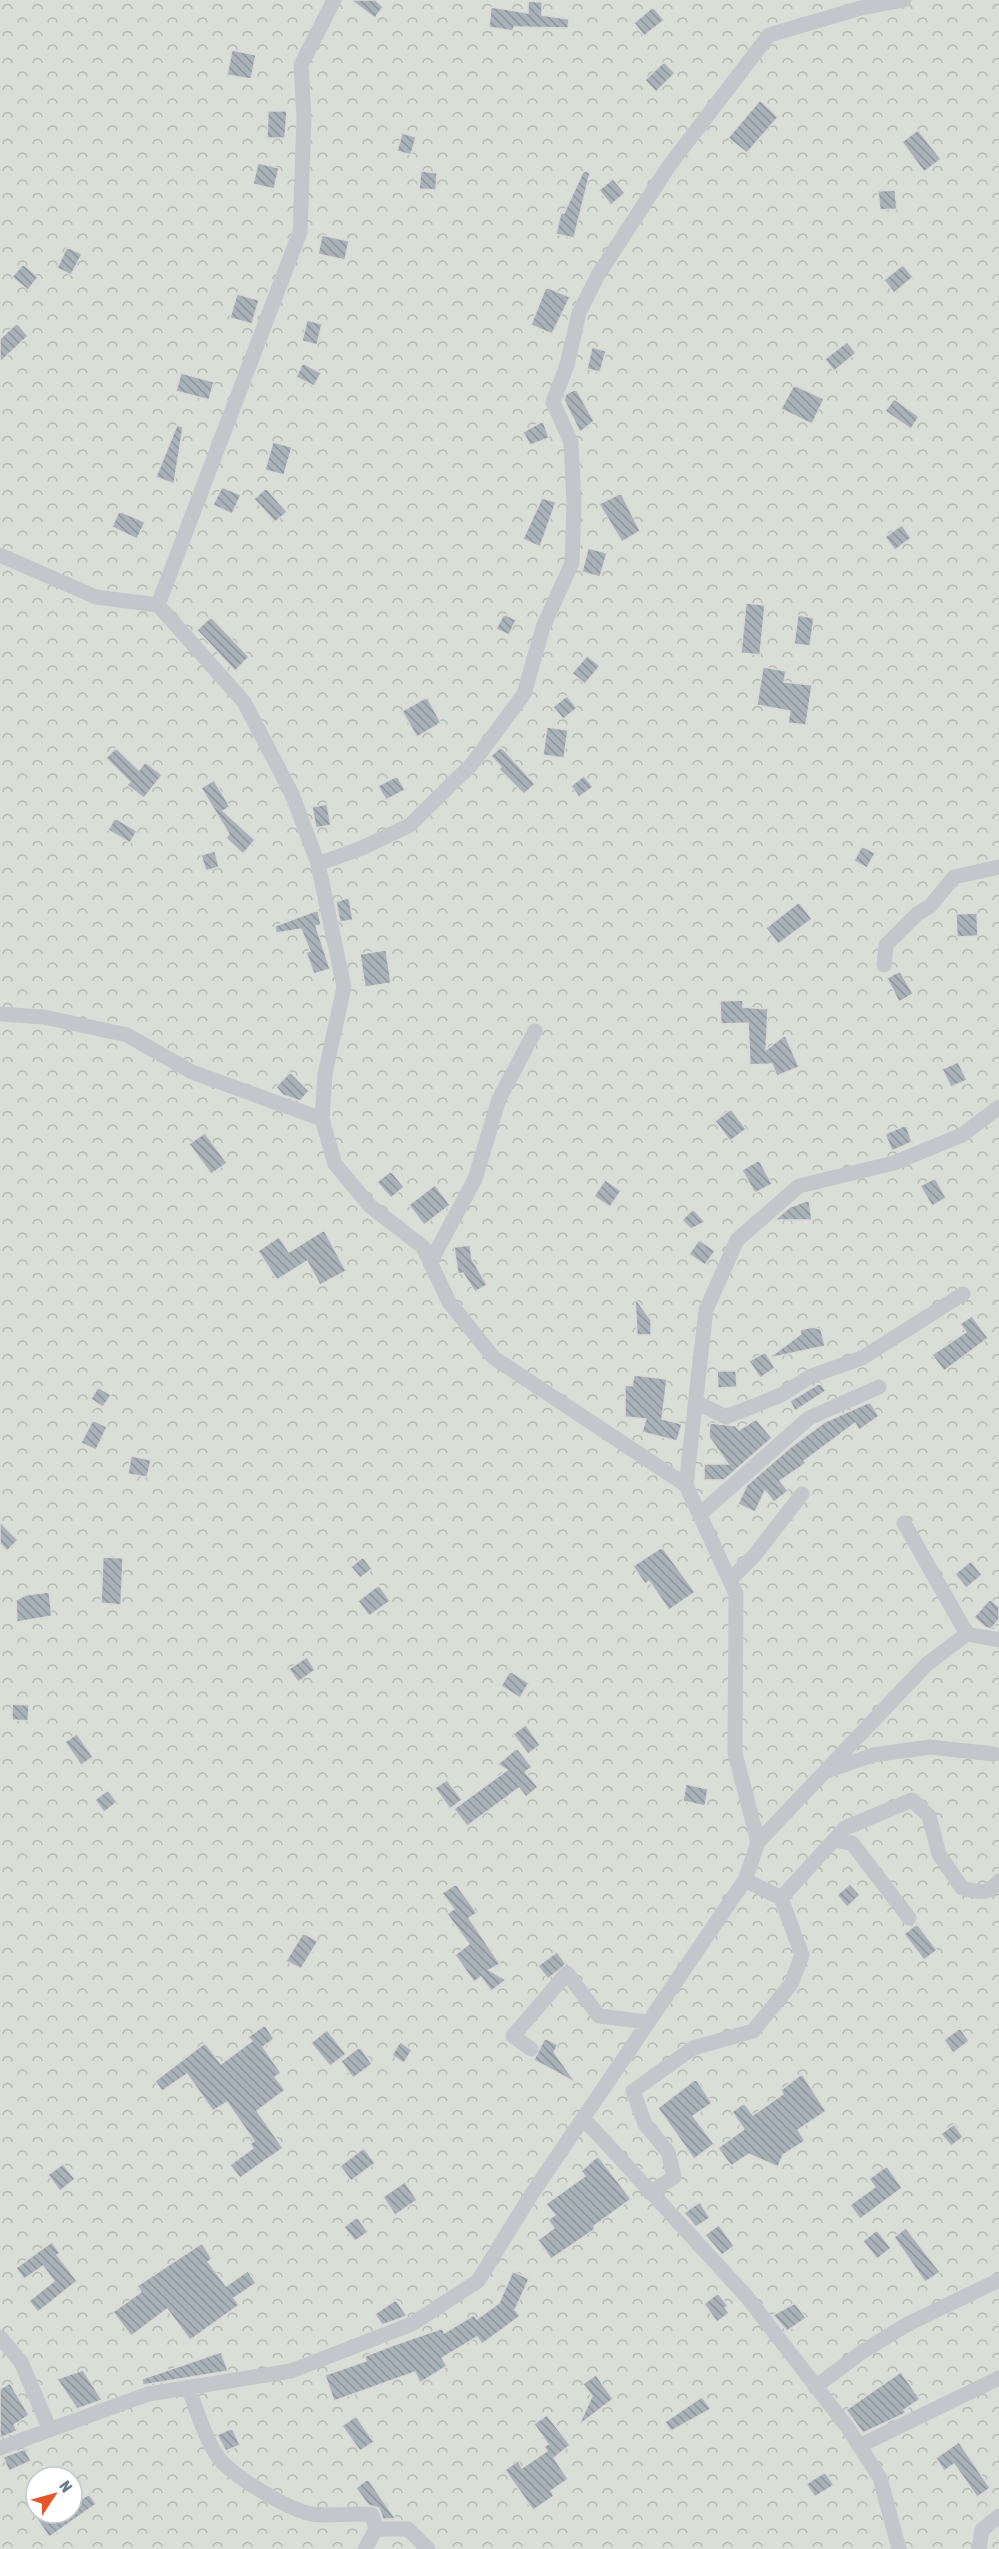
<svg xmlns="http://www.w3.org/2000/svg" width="999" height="2549" font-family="'Asap Condensed',sans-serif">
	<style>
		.forest { fill: url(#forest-crowns); fill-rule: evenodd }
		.building { fill: url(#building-back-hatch); stroke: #d9d9d7; stroke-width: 1.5 }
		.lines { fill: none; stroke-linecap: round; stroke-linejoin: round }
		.minor { stroke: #c3c7cb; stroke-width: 15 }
	</style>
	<defs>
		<pattern id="forest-crowns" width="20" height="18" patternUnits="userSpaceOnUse" patternTransform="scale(1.5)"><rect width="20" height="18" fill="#d9dfd6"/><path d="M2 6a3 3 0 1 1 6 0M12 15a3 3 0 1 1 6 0" fill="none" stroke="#b4bab3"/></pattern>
		<pattern id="building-back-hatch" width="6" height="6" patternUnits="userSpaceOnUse" patternTransform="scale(1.5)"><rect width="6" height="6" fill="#a9b2b8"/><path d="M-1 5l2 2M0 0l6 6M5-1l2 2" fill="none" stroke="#8d969b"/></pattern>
	</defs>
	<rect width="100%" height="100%" fill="#f8f8f5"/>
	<path class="forest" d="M0,0h999v2549h-999zM36,2477h36v36h-36z"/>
	<path class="building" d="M351,0h24l8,7 -8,11z
		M528,1l14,1v13l27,4 -1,9 -54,-1 -1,4 -24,-4 2,-20 37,6z
		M653,7l11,13 -20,16 -10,-13z
		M232,50l24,5 -5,24 -24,-4z
		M664,62l11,11 -19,19 -11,-12z
		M760,100l18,17 -31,36 -19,-15z
		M268,111h19l-2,27h-18z
		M918,130l23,29 -17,13 -22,-30z
		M402,133l14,4 -5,18 -14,-4z
		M258,163l21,5 -5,21 -21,-5z
		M584,170l6,3 -16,65 -18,-4 5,-22 3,1z
		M421,171l16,2 -1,17 -17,-1z
		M613,179l12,14 -14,12 -12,-15z
		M895,190l2,19 -17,1 -2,-19z
		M322,235l27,6 -4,19 -27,-6z
		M67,247l15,7 -11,21 -14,-7z
		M23,264l15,13 -10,13 -16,-13z
		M903,265l10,12 -19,16 -10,-13z
		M546,287l24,10 -18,37 -21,-9z
		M237,294l22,6 -7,24 -22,-6z
		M307,320l15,4 -5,21 -15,-4z
		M17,323l11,13 -28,26v-23z
		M847,342l9,11 -22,18 -9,-12z
		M592,347l14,4 -6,21 -13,-3z
		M303,363l18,10 -7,13 -18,-9z
		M181,373l33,9 -5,18 -33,-9z
		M794,385l30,14 -12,25 -31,-15z
		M576,389l18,32 -14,11 -16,-32 2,-6z
		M894,399l25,18 -8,12 -26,-18z
		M543,421l6,17 -19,7 -7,-13z
		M177,425l6,2 -9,57 -18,-7z
		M273,442l19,5 -8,28 -19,-5z
		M222,487l19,8 -9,19 -19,-9z
		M266,488l21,24 -12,10 -21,-23z
		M621,493l19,38 -18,11 -23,-38z
		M542,498l14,4 -16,45 -17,-8z
		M119,511l26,11 -8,17 -25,-12z
		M902,525l9,13 -16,12 -10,-13z
		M588,548l19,5 -7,24 -18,-5z
		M746,603l19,2 -5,50 -19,-2z
		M504,614l12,6 -7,15 -13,-6z
		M798,615l16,3 -4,28 -16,-2z
		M211,617l38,40 -14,14 -38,-41z
		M587,656l13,10 -15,18 -13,-11z
		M763,667l23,4 -2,11 28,3 -6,40 -18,-2 2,-12 -33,-6z
		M567,696l10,12 -14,11 -10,-12z
		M427,697l14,26 -24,14 -15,-26z
		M547,727l21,3 -4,28 -21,-3z
		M501,747l34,37 -11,10 -25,-25 2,-2 -10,-11z
		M116,748l23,22 6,-8 17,13 -18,23 -17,-13 3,-3 -24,-24z
		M397,776l8,14 -19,10 -8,-14z
		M584,776l9,11 -14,10 -8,-11z
		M214,780l16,27 -7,4 32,29 -12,14 -17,-16 3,-4 -28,-46z
		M327,804l4,21 -15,3 -4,-21z
		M115,818l22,13 -7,12 -22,-13z
		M862,846l13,7 -8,15 -13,-7z
		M215,851l4,16 -13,4 -5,-16z
		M349,897l4,23 -13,2 -4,-20z
		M799,902l13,17 -34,25 -12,-16z
		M318,910l3,15 -5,1 14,43 -16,5 -8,-22 4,-1 -9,-22 -25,4 -1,-7z
		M977,913l1,23 -21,1 -1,-23z
		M386,950l5,33 -26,4 -5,-33z
		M900,971l13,23 -14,8 -12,-24z
		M743,1000v7l25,2 -2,41 19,-15 14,32 -22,9 -5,-12 -25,1 3,-2 -2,-40 -27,1 -1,-23z
		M958,1062l9,18 -16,7 -9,-18z
		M290,1072l19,19 -9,10 -17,-6 -7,-8z
		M731,1109l15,20 -16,12 -15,-20z
		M906,1125l6,17 -20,9 -7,-17z
		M205,1133l22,30 -16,11 -22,-30z
		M759,1160l13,24 -17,9 -13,-23z
		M391,1171l13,16 -13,11 -14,-16z
		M935,1178l11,20 -14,8 -12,-20z
		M605,1180l16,11 -11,16 -16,-11z
		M435,1185l15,20 -26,20 -15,-20z
		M809,1200l3,20h-37l15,-13z
		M693,1209l12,13 -14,7 -9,-9z
		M324,1230l22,41 -26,14 -13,-24 -30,19 -19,-29 21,-14 10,15z
		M699,1240l16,11 -10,14 -16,-11z
		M470,1245l2,14 15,26 -12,7 -12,-19 -5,1 -4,-27z
		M635,1298l16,22v15h-14z
		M972,1316l16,22 -44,33 -12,-16 34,-23 -6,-8z
		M812,1327l9,2 4,17 -56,12 6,10 -15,10 -11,-17 16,-9 4,6 32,-24 -1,-4z
		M717,1371h19l1,16 -19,1z
		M634,1375l33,4 -5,40 20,5 -5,17 -35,-9 4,-13 -21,-2v-32l7,1z
		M820,1383l6,8 -31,20 -5,-10z
		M98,1387l13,8 -8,12 -12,-8z
		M870,1402l9,14 -20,14 -4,-7 -51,38 2,2 -26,18 8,10 -14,11 -9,-11 -10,21 -17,-8 9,-19 44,-38 34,-25z
		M756,1419l16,19 -48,42h-20v-16h24l-19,-27 1,-14 26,3 3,4z
		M93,1420l14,7 -11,23 -15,-7z
		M131,1456l20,4 -4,17 -19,-3z
		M0,1522l18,18 -11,11 -7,-8z
		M662,1547l33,45 -26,18 -20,-29 -4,3 -12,-18z
		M103,1557l20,1 -2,47 -20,-2z
		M363,1557l9,12 -12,9 -9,-11z
		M971,1561l11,14 -16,13 -11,-14z
		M379,1585l11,16 -21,15 -11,-15z
		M49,1592l3,24 -35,6 -1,-22 10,-5z
		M990,1599l9,8v12l-8,10 -6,-2 -11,-10z
		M307,1657l8,13 -17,12 -9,-13z
		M510,1671l19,12 -9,15 -19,-12z
		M12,1704l17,1 -1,16 -16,-1z
		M526,1725l14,20 -12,9 -15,-20z
		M77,1734l16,23 -12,8 -16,-23z
		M517,1748l15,19 -7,5 13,15 -12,10 -7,-9 -52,38 -13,-17 53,-39 -9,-6z
		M447,1780l15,20 -12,9 -15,-21z
		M686,1784l22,5 -3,17 -22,-5z
		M108,1790l9,12 -13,10 -9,-12z
		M456,1884l21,29 -8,5 31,46 -11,6 17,10 -15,11 -10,-14 -7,5 -19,-27 14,-11 -22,-30 7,-5 -12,-16z
		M850,1884l10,11 -13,12 -10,-12z
		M917,1924l20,26 -13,10 -20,-26z
		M303,1933l15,8 -17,28 -15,-8z
		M557,1952l9,12 -18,15 -10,-13z
		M265,2025l9,14 -11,8 18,26 -6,4 10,13 -28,21 26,37 -43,30 -10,-13 23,-17 -3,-4 4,-3 -27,-39 -14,9 -26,-37 -25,17 -7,-10 50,-38 16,21 31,-23 -4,-4z
		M960,2028l9,13 -16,12 -9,-13z
		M327,2030l19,24 -16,12 -19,-23z
		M545,2038l13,7 -4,7 22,31 -42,-23z
		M400,2042l12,8 -8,13 -12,-8z
		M360,2047l12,17 -19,14 -12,-17z
		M802,2074l24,37 -28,19 7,11 -22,14 -5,12 -29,-13 -18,12 -13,-18 26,-19 -12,-17 12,-9 9,12 30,-21 -2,-4z
		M696,2079l16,24 -19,13 21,28 -20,15 -36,-51z
		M954,2124l9,13 -12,9 -10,-12z
		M364,2148l11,15 -24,18 -11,-15z
		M598,2156l33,43 -37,27 1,3 -44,30 -13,-19 16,-12 -6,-8 7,-5 -9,-11 39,-28 -4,-5z
		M63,2164l12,15 -15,12 -12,-16z
		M887,2166l15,22 -42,31 -10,-14 25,-18 -6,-8z
		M405,2182l12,18 -22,15 -12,-18z
		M700,2202l10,16 -14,9 -12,-14z
		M357,2217l11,15 -13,9 -11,-14z
		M719,2225l15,21 -12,9 -17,-20z
		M906,2228l34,44 -15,10 -31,-45z
		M877,2230l14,18 -14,11 -14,-18z
		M52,2242l8,11 -3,2 20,26 -39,31 -9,-11 25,-20 -11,-15 -19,13 -8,-11z
		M202,2243l10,16 -4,3 18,24 22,-15 8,12 -22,15 5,7 -49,35 -23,-31 -36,27 -18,-24 28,-20 -4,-6z
		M513,2271l16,8 -14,31 5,6 -38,28 -5,-7 -35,21 5,8 -27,17 -5,-11 -81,29 -9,-26 41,-14 -1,-5 29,-11 49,-17 1,5 30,-18 3,4 22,-16z
		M718,2293l10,13 -3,2 4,5 -12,9 -13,-18z
		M396,2300l11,16 -25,9 -7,-11z
		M795,2303l11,15 -19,13 -14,-16z
		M221,2352l7,19 -85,14 -1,-6z
		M83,2370l19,30 -25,9 -20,-30z
		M901,2372l19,27 -16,11 2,3 -43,20 -17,-23z
		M596,2375l17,24 -34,26 13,-29 -9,-12z
		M10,2383l19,32 -15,10 3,6 -17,7v-49z
		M702,2397l9,12 -40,22 -6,-9z
		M547,2415l23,30 -16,13 14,21 -17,12 3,5 -21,14 -28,-40 13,-9 4,7 25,-17 -3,-4 4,-3 -14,-20z
		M356,2416l18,26 -14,9 -18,-25z
		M232,2428l8,17 -14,6 -9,-16z
		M959,2442l31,46 -13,9 -23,-33 -10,7 -8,-13z
		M25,2449l6,12 -22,10 -6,-14z
		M825,2472l9,13 -19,12 -9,-13z
		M368,2479l27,39 -2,1h-10l-4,-11 -11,-3 -12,-17z
		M89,2494l7,10 -47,33 -16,-24h39v-8z"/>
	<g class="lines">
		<path class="minor" d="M0,555l96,42 62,8
			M318,864l44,-16 48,-23 62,-61 52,-70 19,-67 29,-64 2,-59 -3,-62 -18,-40 14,-37 12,-52 19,-38 71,-109 100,-131 92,-27 43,-8
			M884,965l2,-20 31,-31 13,-8 24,-29 45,-10
			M0,1014l44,3 83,18 65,37 130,47
			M430,1263l45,-84 24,-80 36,-68
			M696,1402l30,15 55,-22 30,-19 51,-18 101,-64
			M686,1485l20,-175 31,-70 62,-54 95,-23 68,-28 37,-28
			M700,1514l109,-96 70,-31
			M904,1523l63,111
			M730,1580l24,-24 48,-62
			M827,1771l46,-16 57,-8 64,7
			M834,1840l18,3 57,75
			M758,1842l169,-178 40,-30 32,6
			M745,1880l36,18 64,-70 67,-28 17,16 10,38 23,34c17,4 25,8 37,-7
			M531,2049l-18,-13 54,-63 32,43 49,6
			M584,2119l163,178 101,131 32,50 19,71
			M650,2193l24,-16 -6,-25 -23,-28 -12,-33 60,-43 60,-17 38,-47 11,-29 -21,-57
			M0,2337l21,25 29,68
			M815,2387l47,-35 44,-27 93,-45
			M188,2388c10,23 18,57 35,75 17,17 66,47 89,51 19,3 40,-2 60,1l4,14h32l20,20
			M859,2446l140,-68
			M0,2448l148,-54 143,-23 121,-47 66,-43 53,-86 214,-315 13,-38 -23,-89 1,-159 -50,-109 -192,-127 -45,-56 -26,-55 -53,-41 -35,-42 -13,-45 3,-45 19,-87 -26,-123 -26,-70 -48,-92 -86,-97 142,-373 4,-114 -3,-53 33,-65
			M365,2549l11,-20
			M979,2549l3,-19 17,-14"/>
	</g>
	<g transform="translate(54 2495) rotate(54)"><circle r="28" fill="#ffffff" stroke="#c2c9cf" stroke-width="1.5"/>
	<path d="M0-4.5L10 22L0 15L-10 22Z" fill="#e75425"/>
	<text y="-9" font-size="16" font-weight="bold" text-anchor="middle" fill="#667887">N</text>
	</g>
</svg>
